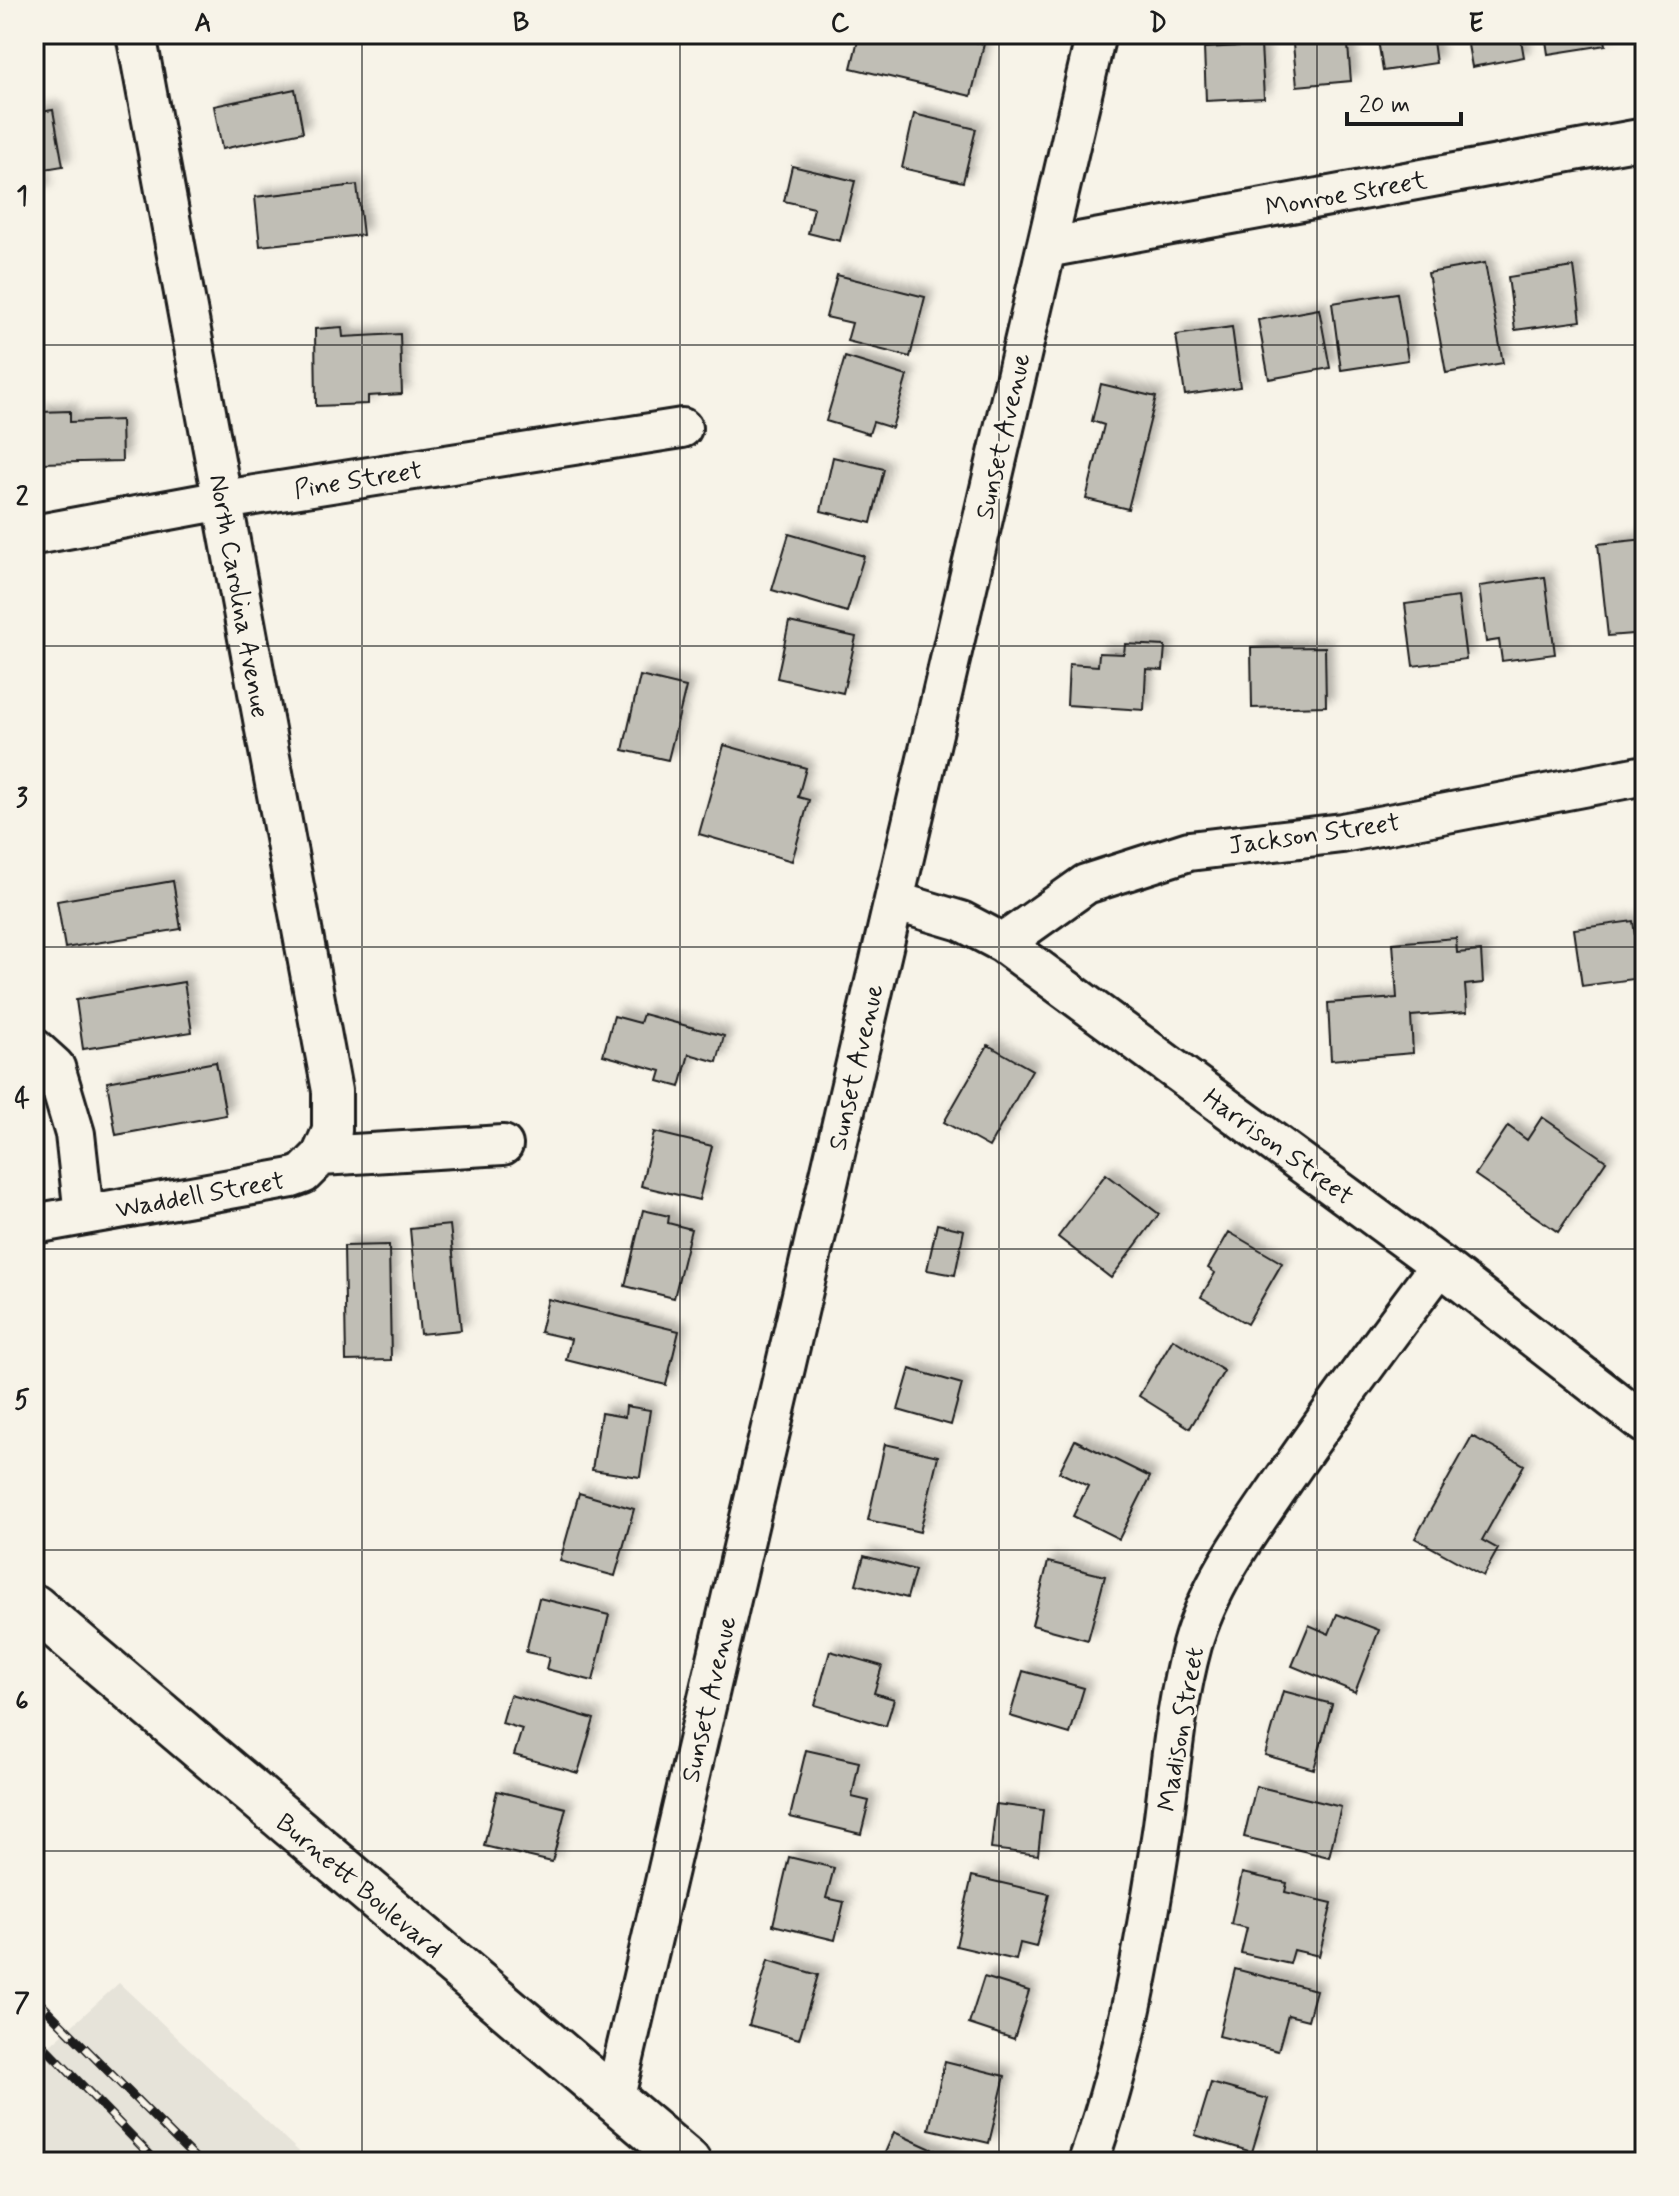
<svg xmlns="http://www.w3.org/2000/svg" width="1679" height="2196" font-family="Mynerve,sans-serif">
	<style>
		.built { fill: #e6e3d9 }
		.building { fill: #c0beb5; stroke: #1c1c1c; stroke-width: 2; filter: url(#shadow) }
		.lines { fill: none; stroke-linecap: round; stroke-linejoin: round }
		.minor-casing { stroke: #1c1c1c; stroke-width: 44 }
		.major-casing { stroke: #1c1c1c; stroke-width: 50 }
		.minor { stroke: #f7f3e8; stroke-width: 38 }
		.major { stroke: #f7f3e8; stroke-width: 44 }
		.rail-casing { stroke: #1c1c1c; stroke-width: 9 }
		.rail { stroke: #f7f3e8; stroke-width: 6; stroke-dasharray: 18; stroke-linecap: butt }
		.grid { fill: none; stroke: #1c1c1c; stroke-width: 2; stroke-opacity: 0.55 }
		.labels { text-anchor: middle; stroke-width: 6; stroke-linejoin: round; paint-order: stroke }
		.street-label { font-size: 26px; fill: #1c1c1c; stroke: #f7f3e8 }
		.neatline { fill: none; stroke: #1c1c1c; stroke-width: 3 }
		.grid-label { font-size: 26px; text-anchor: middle; font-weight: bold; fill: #1c1c1c }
	</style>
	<defs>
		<filter id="shadow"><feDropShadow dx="7" dy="-7" stdDeviation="4" flood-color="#0004"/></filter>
	</defs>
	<rect width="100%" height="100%" fill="#f7f3e8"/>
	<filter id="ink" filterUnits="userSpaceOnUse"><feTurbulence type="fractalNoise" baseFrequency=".0125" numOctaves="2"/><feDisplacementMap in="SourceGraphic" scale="16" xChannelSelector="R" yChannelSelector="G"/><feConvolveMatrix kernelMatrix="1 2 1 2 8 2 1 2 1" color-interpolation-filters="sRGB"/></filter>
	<g filter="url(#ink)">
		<path class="built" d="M119,1983l191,179h-276v-102z"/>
		<path class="building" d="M886,34h56l42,10 -13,52 -120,-28 8,-32 25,6z
			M1292,34h55l4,47 -54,5z
			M1377,34h55l4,29 -53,8z
			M1466,34h54l4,23 -52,10z
			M1545,34h59l2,11 -58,9z
			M1261,45l3,53 -58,3 -2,-53z
			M295,89l8,43 -81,17 -8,-43z
			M53,110l10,56 -24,4 4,21 -9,2v-80z
			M914,114l62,15 -13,53 -61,-14z
			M792,166l63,15 -15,60 -32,-8 6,-25 -30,-7z
			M357,185l6,50 -103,11 -5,-49z
			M1485,263l18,100 -57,10 -18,-100z
			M1574,267l7,54 -66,9 -7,-53z
			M837,275l88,22 -15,60 -63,-16 5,-18 -26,-6z
			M1397,293l11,67 -67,10 -9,-67z
			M1319,309l11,59 -61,11 -11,-59z
			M342,327l1,10 57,-3 2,60 -34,2v8l-52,2 -1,-77z
			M1232,327l8,60 -55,8 -9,-60z
			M845,357l62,19 -15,52 -19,-6 -4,12 -43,-13z
			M1101,384l55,13 -28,112 -42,-10 18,-74 -12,-4z
			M70,411v11l51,-2 1,41 -81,2 -2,-51z
			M833,457l51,12 -13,54 -50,-12z
			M789,534l75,22 -17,56 -75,-22z
			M1645,539v94l-37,3 -10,-92z
			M1545,577l10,77 -53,7 -3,-21 -13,2 -7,-56z
			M1458,597l8,62 -53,7 -8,-62z
			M789,622l67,15 -13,56 -66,-15z
			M1125,644l40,2 -2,24 -17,-1 -2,41 -77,-5 2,-41 29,2 1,-13 25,1z
			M1325,647l1,59 -74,2 -1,-60z
			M640,676l46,11 -18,73 -45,-10z
			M724,745l82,23 -8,29 11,3 -17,61 -93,-27z
			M173,881l8,48 -116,19 -8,-47z
			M1633,921l8,57 -59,8 -8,-57z
			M1456,938l1,15 24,-2 2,32 -18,2 2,27 -56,4 2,37 -82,7 -3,-57 69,-5 -4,-55z
			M184,982l8,50 -109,17 -7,-49z
			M643,1014l81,22 -7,26 -28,-8 -9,33 -22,-6 3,-10 -58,-16 11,-39 26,7z
			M988,1045l44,25 -43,77 -45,-25z
			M216,1062l10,53 -110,20 -9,-53z
			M1542,1117l64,44 -48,71 -83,-57 33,-49 19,14z
			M654,1132l58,14 -13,54 -58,-14z
			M1106,1174l53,40 -48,64 -53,-41z
			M643,1210l26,6 -1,7 23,6 -17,69 -49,-12z
			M937,1224l27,6 -9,45 -28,-5z
			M450,1225l11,105 -41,4 -10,-105z
			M1229,1232l53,31 -35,61 -46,-27 14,-24 -7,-5z
			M389,1245l2,115 -45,1 -2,-115z
			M548,1299l131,32 -13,54 -100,-25 5,-21 -31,-7z
			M1173,1339l51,32 -34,57 -51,-32z
			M910,1369l52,15 -11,41 -53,-15z
			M626,1406l24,4 -10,67 -48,-7 9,-57 24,4z
			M1472,1436l52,29 -42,75 16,9 -15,27 -68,-38z
			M1075,1440l75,37 -31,62 -46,-23 15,-30 -29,-14z
			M885,1444l53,12 -18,76 -52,-12z
			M579,1493l55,16 -19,67 -55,-15z
			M864,1556l51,14 -8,28 -51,-14z
			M1048,1562l57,14 -17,64 -56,-15z
			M539,1598l70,17 -16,66 -47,-12 3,-12 -23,-5z
			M1337,1614l42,16 -24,62 -63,-26 17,-41 20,9z
			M830,1651l52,15 -8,27 20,6 -8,27 -71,-21z
			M1023,1671l61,17 -14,46 -60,-18z
			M1283,1691l49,13 -18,65 -49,-14z
			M510,1695l84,24 -16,54 -64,-18 8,-26 -20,-6z
			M806,1750l53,12 -7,35 17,4 -8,33 -71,-17z
			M1256,1786l85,21 -12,50 -85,-20z
			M497,1791l69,17 -14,54 -68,-16z
			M996,1804l47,6 -5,45 -47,-6z
			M789,1857l45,11 -8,30 18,4 -9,38 -62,-15z
			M1242,1873l45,10 -2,9 47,11 -13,53 -25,-6 -4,14 -49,-11 6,-25 -16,-4z
			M972,1876l77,18 -13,53 -16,-4 -4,17 -60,-14z
			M768,1960l50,15 -19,64 -50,-14z
			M1235,1969l81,21 -8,30 -20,-5 -10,36 -59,-15z
			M984,1977l45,14 -15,48 -45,-15z
			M945,2061l60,15 -16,67 -60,-14z
			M1211,2083l57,16 -16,53 -57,-17z
			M894,2132l66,30h-79z"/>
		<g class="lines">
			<defs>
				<path id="minor" d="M136,34l196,1057v40l-11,25
					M1046,248l599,-110
					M34,535l189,-35 459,-72
					M894,901l67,20 42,22 437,322 205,159
					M1003,943l83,-59 103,-33 153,-18 303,-58
					M34,1048l21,19 20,67 9,81
					M34,1224l258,-46 11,-4 18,-18 182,-11
					M614,2101l482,-2067
					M1088,2162c39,-108 58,-224 75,-337 8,-60 13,-122 29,-180 17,-60 56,-113 91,-164 50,-73 103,-144 157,-216"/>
				<path id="major" d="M34,1607l654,555"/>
			</defs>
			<use href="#minor" class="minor-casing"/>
			<use href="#major" class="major-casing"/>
			<use href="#minor" class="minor"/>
			<use href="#major" class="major"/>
			<defs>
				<path id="rail" d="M34,1997l165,165
					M34,2036l123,126"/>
			</defs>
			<use href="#rail" class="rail-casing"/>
			<use href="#rail" class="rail"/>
		</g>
	</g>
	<path class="grid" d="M362,34v2128M680,34v2128M999,34v2128M1317,34v2128M34,345h1611M34,646h1611M34,947h1611M34,1249h1611M34,1550h1611M34,1851h1611"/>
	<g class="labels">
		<g class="street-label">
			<text transform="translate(1346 193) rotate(-10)" y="9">Monroe Street</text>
			<text transform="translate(1002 436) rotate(-77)" y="9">Sunset Avenue</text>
			<text transform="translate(358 479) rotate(-9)" y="9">Pine Street</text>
			<text transform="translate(240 596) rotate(80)" y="9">North Carolina Avenue</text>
			<text transform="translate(1314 833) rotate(-8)" y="9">Jackson Street</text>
			<text transform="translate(855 1067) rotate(-77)" y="9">Sunset Avenue</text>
			<text transform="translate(1279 1146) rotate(36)" y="9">Harrison Street</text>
			<text transform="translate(200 1194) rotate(-10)" y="9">Waddell Street</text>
			<text transform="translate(708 1699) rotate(-77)" y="9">Sunset Avenue</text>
			<text transform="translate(1180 1729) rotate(-80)" y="9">Madison Street</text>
			<text transform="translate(360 1885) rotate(40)" y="9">Burnett Boulevard</text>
		</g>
	</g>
	<rect width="1679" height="2196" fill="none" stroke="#f7f3e8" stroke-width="88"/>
	<path d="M1347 112v12h114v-12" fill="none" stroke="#1c1c1c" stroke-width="4"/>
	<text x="1359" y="112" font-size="24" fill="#1c1c1c" stroke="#f7f3e8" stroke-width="6" paint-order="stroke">20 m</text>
	<rect x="44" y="44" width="1591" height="2108" class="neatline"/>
	<g class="grid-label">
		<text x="203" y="31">A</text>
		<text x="521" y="31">B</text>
		<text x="840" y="31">C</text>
		<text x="1158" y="31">D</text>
		<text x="1476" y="31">E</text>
		<text x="22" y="204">1</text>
		<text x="22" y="505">2</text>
		<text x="22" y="806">3</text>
		<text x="22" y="1107">4</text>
		<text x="22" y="1408">5</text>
		<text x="22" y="1709">6</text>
		<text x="22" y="2011">7</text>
	</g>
</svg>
